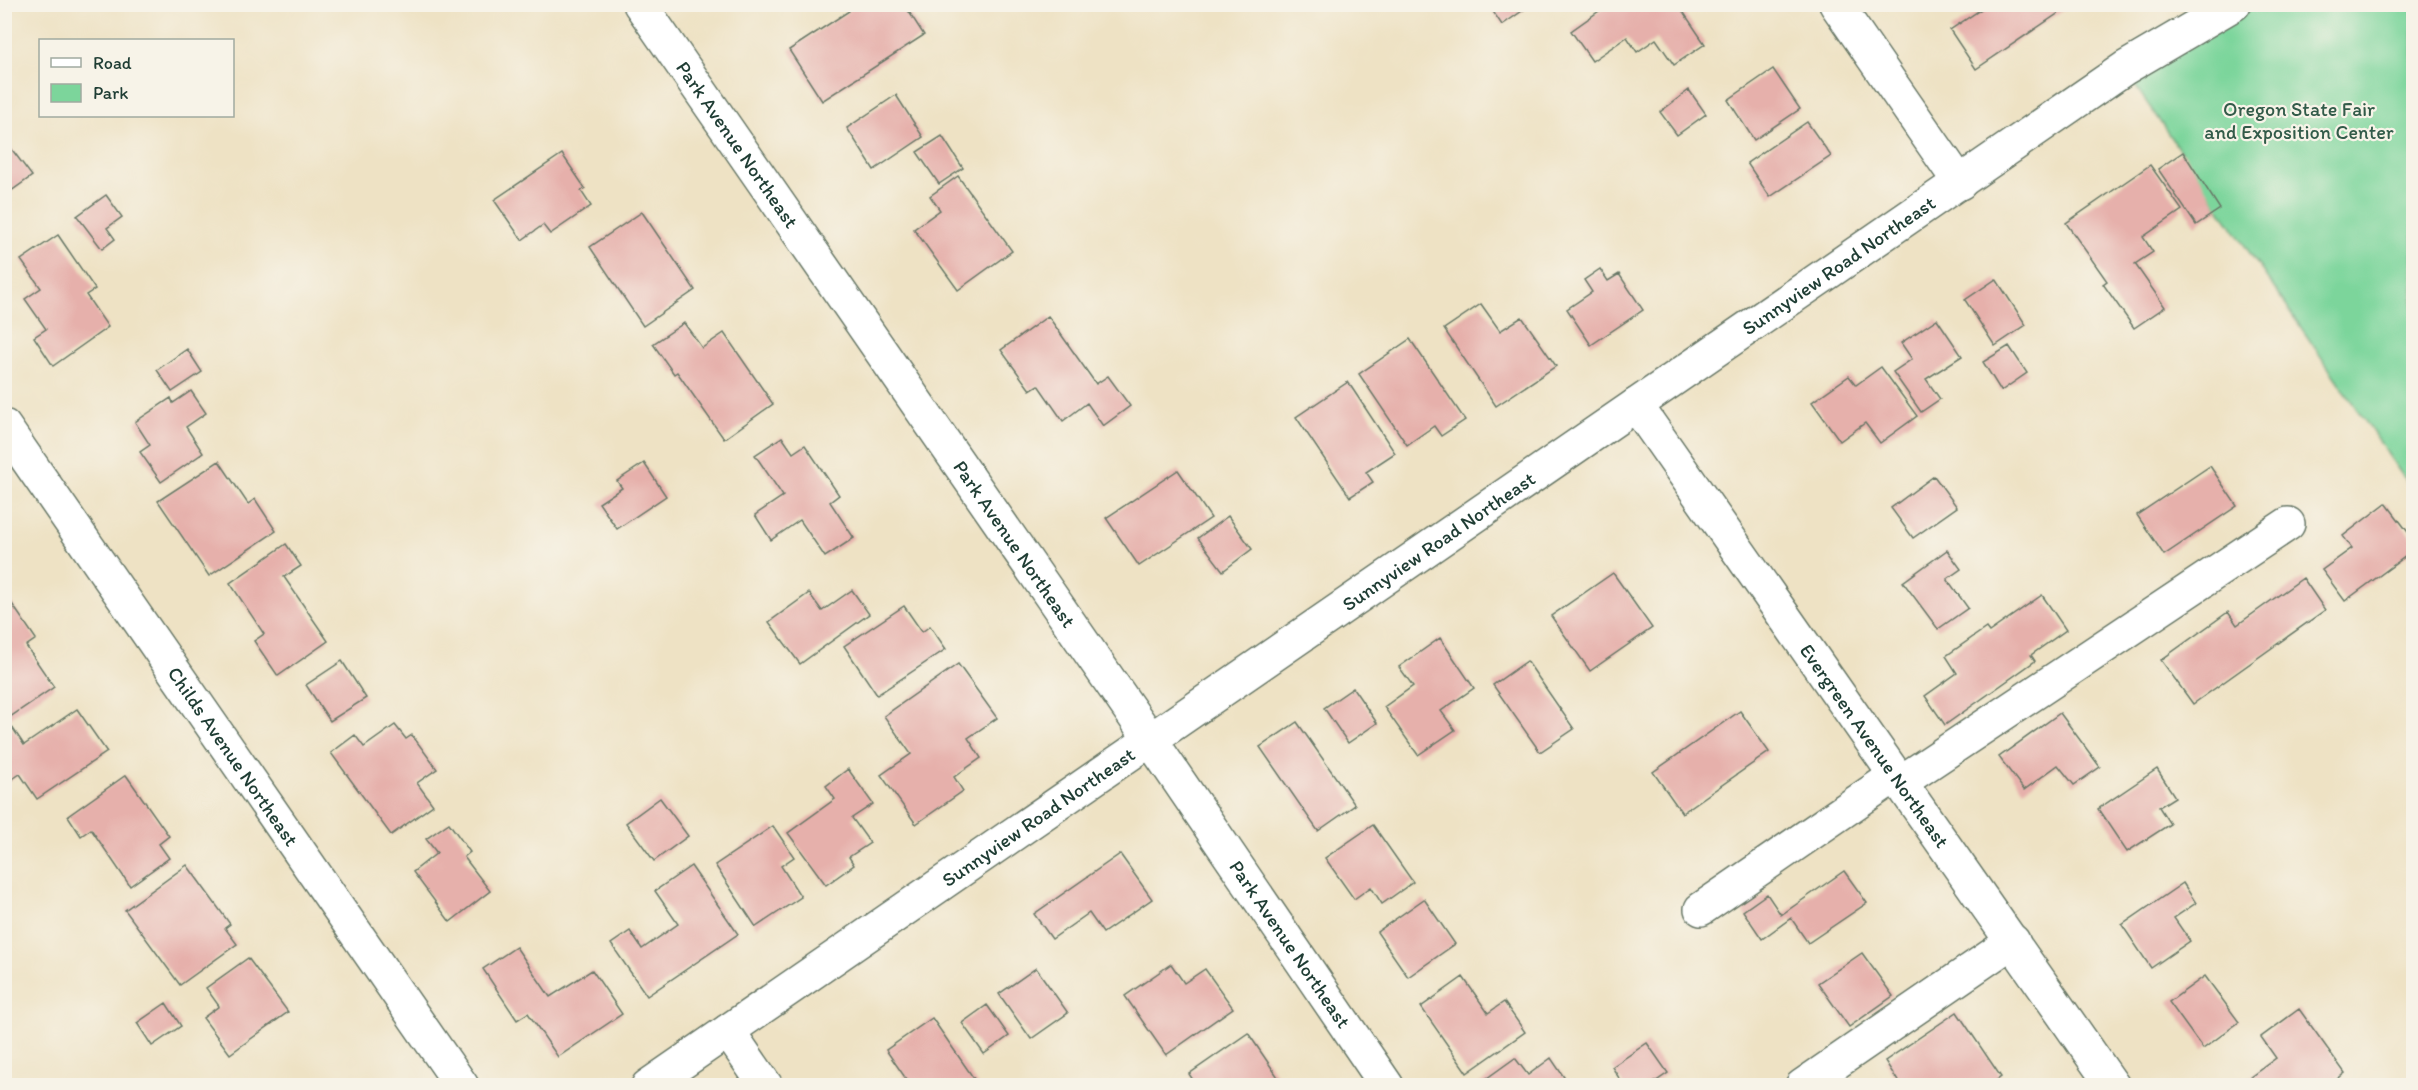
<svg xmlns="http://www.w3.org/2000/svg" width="2418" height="1090" font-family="Itim,sans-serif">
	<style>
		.green { fill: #7cd59b; stroke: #4e8968; stroke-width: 1.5 }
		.building { fill: #e6b0ab }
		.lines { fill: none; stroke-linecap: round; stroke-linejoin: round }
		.minor-casing { stroke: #677766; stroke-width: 36 }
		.major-casing { stroke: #677766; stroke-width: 36 }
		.minor { stroke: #fff; stroke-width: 33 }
		.major { stroke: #fff; stroke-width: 33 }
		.labels { text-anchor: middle; stroke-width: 4.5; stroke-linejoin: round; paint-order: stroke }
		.park-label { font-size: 20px; fill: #325b49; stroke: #f7f3e8 }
		.street-label { font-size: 20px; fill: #1f3d34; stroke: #f7f3e8 }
	</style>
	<rect width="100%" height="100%" fill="#f7f3e8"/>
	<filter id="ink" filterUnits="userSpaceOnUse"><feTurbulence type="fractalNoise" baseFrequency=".0167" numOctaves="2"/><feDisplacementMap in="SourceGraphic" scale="12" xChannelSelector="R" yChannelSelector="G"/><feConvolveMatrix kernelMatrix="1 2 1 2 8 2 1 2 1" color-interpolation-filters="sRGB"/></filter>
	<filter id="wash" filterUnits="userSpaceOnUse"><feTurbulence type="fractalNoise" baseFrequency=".008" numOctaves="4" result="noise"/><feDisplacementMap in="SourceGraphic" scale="24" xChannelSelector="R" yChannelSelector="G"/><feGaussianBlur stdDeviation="1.35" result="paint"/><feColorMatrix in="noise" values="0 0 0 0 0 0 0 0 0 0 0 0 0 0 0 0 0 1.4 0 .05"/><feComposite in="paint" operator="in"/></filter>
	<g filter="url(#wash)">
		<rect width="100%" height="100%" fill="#eee2c4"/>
		<path class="green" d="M2208,5h205v486l-294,-429z"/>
		<g id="blocks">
			<path class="building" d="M845,4h59l20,31 -102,66 -33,-51 60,-39z
				M1488,4h44l-30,21z
				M1609,4h69l27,40 -31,21 -18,-26 -19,13 -10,-15 -35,24 -21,-30z
				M1989,4h83l-96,65 -26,-39z
				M1773,69l27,40 -46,31 -26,-40z
				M1689,90l17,24 -29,21 -17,-23z
				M896,95l27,42 -49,33 -27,-42z
				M1807,122l24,34 -61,41 -23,-34z
				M942,136l21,32 -24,16 -22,-32z
				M4,139l28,37 -28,20z
				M2183,152l37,57 -24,16 -38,-56z
				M562,154l23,34 -4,3 10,15 -41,28 -7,-9 -21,15 -28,-40z
				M2150,165l32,45 -39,27 10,15 -18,12 30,43 -31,21 -31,-44 4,-3 -41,-58z
				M958,176l54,75 -54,39 -44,-61 26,-19 -10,-14z
				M106,195l16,22 -15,11 8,11 -13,10 -25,-33z
				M642,212l53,78 -52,36 -53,-79z
				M58,235l37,54 -9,6 22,32 -55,39 -19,-29 12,-8 -21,-30 16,-11 -20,-28z
				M1600,269l8,12 11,-7 24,36 -52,35 -24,-36 25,-17 -8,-12z
				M1996,279l30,46 -31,21 -30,-46z
				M1481,304l19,27 22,-14 34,49 -60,40 -52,-77z
				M1048,316l48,68 12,-8 22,30 -27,20 -16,-23 -24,18 -25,-36 -8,5 -29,-40z
				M1937,319l25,37 -36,23 14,20 -19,13 -28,-40 19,-13 -11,-16z
				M684,323l18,25 22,-15 49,71 -49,35 -47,-67 -3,2 -21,-30z
				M1410,339l55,81 -24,16 -7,-10 -27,19 -48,-71z
				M2009,346l18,27 -26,18 -18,-29z
				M187,349l15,23 -30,20 -15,-22z
				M1881,367l36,49 -37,27 -15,-20 -25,18 -28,-39 37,-26 7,9z
				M1348,382l47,71 -29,19 7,10 -23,15 -54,-80z
				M191,391l15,22 -20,14 17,26 -42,29 -21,-30 10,-7 -15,-23 36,-24 2,5z
				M782,437l11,16 12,-8 34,50 -9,7 24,36 -29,19 -25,-37 -29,20 -16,-25 28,-19 -28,-41z
				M219,461l29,43 7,-5 21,32 -67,45 -51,-75z
				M644,463l22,33 -49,33 -18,-26 23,-15 -5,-7z
				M2210,466l27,40 -73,49 -27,-40z
				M1178,470l33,48 -72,48 -33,-48z
				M1934,476l23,31 -44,31 -22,-30z
				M2386,503l28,37v10l-69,51 -23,-31 30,-22 -9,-12z
				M1228,516l24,33 -29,22 -25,-33z
				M286,544l15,22 -17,11 44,64 -50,35 -24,-35 10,-7 -34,-51z
				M1947,550l14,19 -14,10 21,29 -30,21 -35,-47z
				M1613,573l39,55 -62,43 -39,-55z
				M2303,578l22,32 -132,94 -32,-44 67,-48 9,13z
				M852,590l17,24 -69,50 -31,-42 40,-29 13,18z
				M2042,595l24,35 -35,25 4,6 -90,64 -20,-29 32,-23 -11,-17 40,-28 3,4z
				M8,598l28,41 -10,7 28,41 -50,34v-120z
				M904,606l18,26 8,-6 16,23 -69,46 -33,-49z
				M1440,638l34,50 -33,23 14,19 -37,25 -34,-48 29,-21 -14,-19z
				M342,661l24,37 -36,23 -24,-36z
				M1527,661l47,68 -34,23 -47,-67z
				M958,664l39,54 -29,20 13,20 -27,19 9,14 -47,33 -35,-49 30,-21 -27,-38z
				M1353,688l24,35 -29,20 -24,-35z
				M77,709l30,43 -70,47 -17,-25 -12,8 -4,-5v-44l8,-6 12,18z
				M1740,711l29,41 -87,61 -29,-41z
				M2060,713l40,54 -26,18 -16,-20 -34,25 -25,-33z
				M1297,722l58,83 -37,26 -58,-84z
				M395,725l11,14 6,-4 25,34 -20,14 16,22 -42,30 -60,-82 24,-18 9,12z
				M848,769l25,35 -21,14 18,25 -21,14 5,8 -28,20 -38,-52 47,-34 -9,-13z
				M2157,769l18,28 -16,10 11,17 -43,28 -29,-43z
				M126,775l43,61 -10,8 10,14 -39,28 -39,-57 -10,7 -13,-20z
				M660,798l28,38 -34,25 -28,-38z
				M449,823l21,29 -6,5 26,34 -40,31 -37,-50 24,-19 -11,-14z
				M1373,825l40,57 -31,22 -11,-17 -17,12 -29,-41z
				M773,826l21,31 -13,9 20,31 -45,30 -41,-62z
				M1120,854l32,45 -49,34 -14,-20 -37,26 -18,-25z
				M187,865l43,59 -5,4 12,16 -57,41 -55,-75z
				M691,866l47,68 -91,62 -36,-52 19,-13 12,18 36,-25 -23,-33z
				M1844,871l23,32 -59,40 -17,-25 -29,21 -19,-28 24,-17 14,21z
				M2183,883l13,20 -22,15 16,23 -39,27 -29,-43z
				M1424,899l31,45 -47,33 -31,-45z
				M516,947l34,50 42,-27 30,44 -64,43 -30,-44 -11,7 -34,-51z
				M1862,953l31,43 -44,31 -31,-44z
				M248,958l40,54 -58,42 -27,-36 16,-12 -13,-18z
				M1171,964l13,19 21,-14 28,39 -67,47 -41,-59z
				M1036,968l32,45 -37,26 -32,-45z
				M2205,976l34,46 -36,27 -34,-47z
				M1463,977l25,36 16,-11 21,30 -58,41 -46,-66z
				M166,1003l15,23 -29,20 -15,-23z
				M987,1005l22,31 -25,18 -22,-31z
				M2299,1009l46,64 -17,13h-90l38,-28 -15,-21z
				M1957,1012l44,65 -12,9h-88l-16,-25z
				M932,1018l47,68h-68l-25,-36z
				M1248,1033l36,53h-87l-8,-12z
				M1647,1043l21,30 -19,13h-25l-12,-19z
				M1515,1058l13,17 23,-17 19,28h-94z"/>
		</g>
	</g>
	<g filter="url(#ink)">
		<use href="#blocks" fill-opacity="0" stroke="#677766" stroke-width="1.5"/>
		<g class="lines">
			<defs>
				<g id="minor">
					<path id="s1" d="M640,4l510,735 237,347"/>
					<path d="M1836,4l124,179"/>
					<path id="s2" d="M1636,405l477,681"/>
					<path id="s3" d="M4,426l458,660"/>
					<path d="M1901,782l387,-258"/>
					<path d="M1701,909l195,-134"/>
					<path d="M728,1031l38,55"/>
					<path d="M1802,1086l211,-145"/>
				</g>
				<g id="major">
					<path id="s4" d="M648,1086l1477,-1018 109,-64"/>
				</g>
			</defs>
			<use href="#minor" class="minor-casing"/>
			<use href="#major" class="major-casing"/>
			<use href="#minor" class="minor"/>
			<use href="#major" class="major"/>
		</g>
	</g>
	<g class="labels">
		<g class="park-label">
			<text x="2299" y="116">Oregon State Fair<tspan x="2299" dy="23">and Exposition Center</tspan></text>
		</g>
		<g class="street-label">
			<text dy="7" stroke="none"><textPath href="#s1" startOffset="171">Park Avenue Northeast</textPath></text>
			<text dy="7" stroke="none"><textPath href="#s4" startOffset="1446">Sunnyview Road Northeast</textPath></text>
			<text dy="7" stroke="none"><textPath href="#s4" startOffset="960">Sunnyview Road Northeast</textPath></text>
			<text dy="7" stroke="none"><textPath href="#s1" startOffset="657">Park Avenue Northeast</textPath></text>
			<text dy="7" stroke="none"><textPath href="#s2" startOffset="416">Evergreen Avenue Northeast</textPath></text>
			<text dy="7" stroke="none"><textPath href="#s3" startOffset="402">Childs Avenue Northeast</textPath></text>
			<text dy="7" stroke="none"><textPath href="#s4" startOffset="474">Sunnyview Road Northeast</textPath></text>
			<text dy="7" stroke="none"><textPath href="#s1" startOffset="1143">Park Avenue Northeast</textPath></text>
		</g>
	</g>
	<rect width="2418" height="1090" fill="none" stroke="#f7f3e8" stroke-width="24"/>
	<rect x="39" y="39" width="195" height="78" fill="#f7f3e8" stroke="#a1aaa0" stroke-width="1.5"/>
	<rect x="51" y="58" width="30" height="9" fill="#ffffff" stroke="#a1aaa0" stroke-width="1.5"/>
	<text x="93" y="69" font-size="18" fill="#1f3d34">Road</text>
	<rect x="51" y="84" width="30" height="18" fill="#7cd59b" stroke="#a1aaa0" stroke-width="1.5"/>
	<text x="93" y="99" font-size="18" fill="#1f3d34">Park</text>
</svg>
